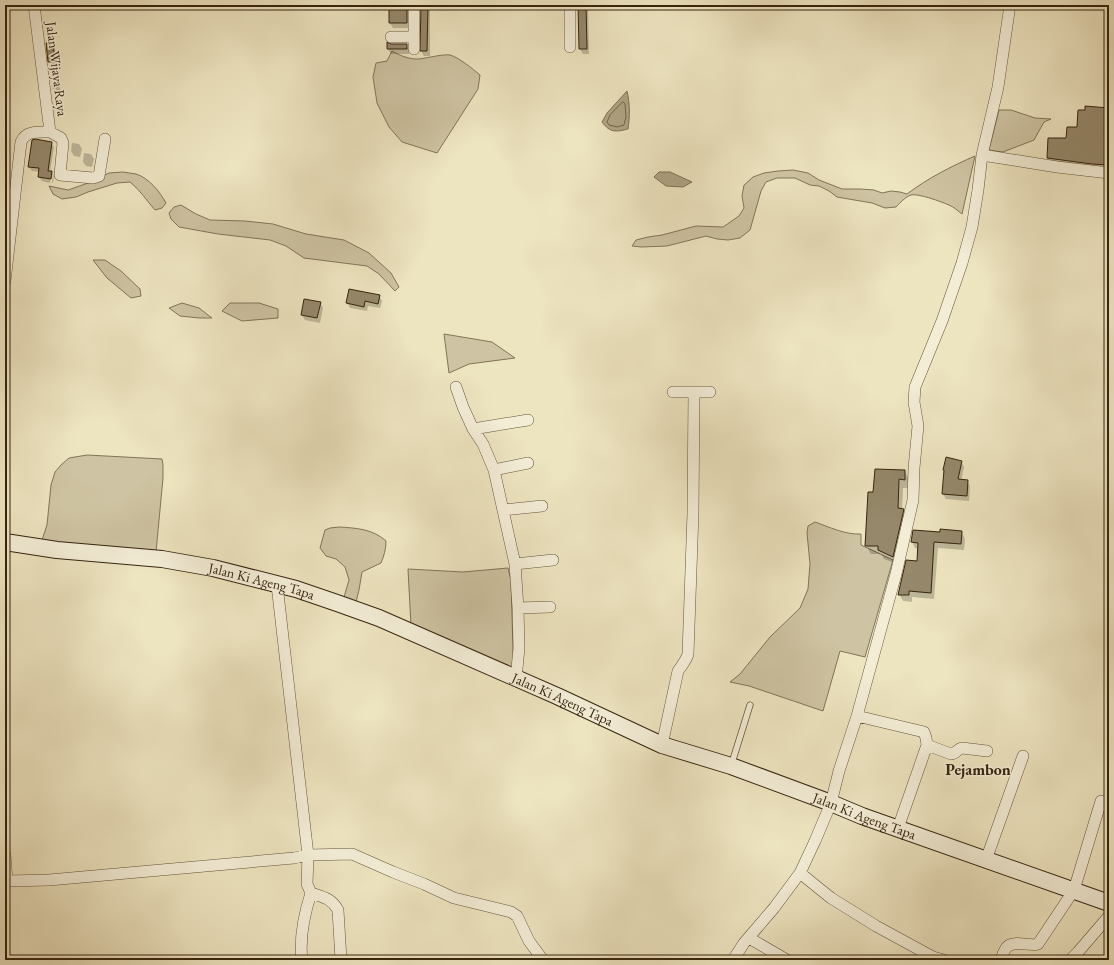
<svg xmlns="http://www.w3.org/2000/svg" width="1114" height="965" font-family="'EB Garamond',serif">
	<style>
		.green { fill: #cec3a2; stroke: #827458 }
		.water { fill: #afa383; stroke: #7f7054 }
		.shadow { fill: #0003 }
		.lines { fill: none; stroke-linecap: round; stroke-linejoin: round }
		.shore { stroke: #726448; stroke-width: 1 }
		.building { fill: #95886b; stroke: #36240e }
		.lane-casing { stroke: #64543a; stroke-width: 7 }
		.street-casing { stroke: #64543a; stroke-width: 12 }
		.secondary-casing { stroke: #36240e; stroke-width: 18 }
		.lane { stroke: #f3edd6; stroke-width: 5.5 }
		.street { stroke: #f3edd6; stroke-width: 11 }
		.secondary { stroke: #f3edd6; stroke-width: 16 }
		.labels { text-anchor: middle; stroke-width: 3; stroke-linejoin: round; paint-order: stroke }
		.street-label { font-size: 14px; fill: #36240e; stroke: #f3edd6 }
		.quarter-label { font-size: 16px; font-weight: bold; fill: #36240e; stroke: #f3edd6 }
	</style>
	<rect width="100%" height="100%" fill="#ede4c0"/>
	<filter id="stains"><feTurbulence type="fractalNoise" baseFrequency=".005" numOctaves="4"/><feColorMatrix values="0 0 0 0 .2 0 0 0 0 .09 0 0 0 0 .02 0 0 0 .5 -.17"/></filter>
	<radialGradient id="worn" r=".72"><stop offset=".6" stop-color="#630" stop-opacity="0"/><stop offset="1" stop-color="#630" stop-opacity=".3"/></radialGradient>
	<path class="green" d="M392,51c10,6 22,10 33,7 7,-1 19,-4 25,-3 8,2 23,14 30,20l-2,14 -41,64 -35,-11 -13,-15 -12,-24 -4,-26 3,-14 11,-2z
		M999,110h12l24,8 16,1 -7,3 -10,18 -31,12 -14,-2z
		M975,156l-13,58c-4,-3 -8,-7 -13,-9 -7,-3 -31,-12 -38,-10 -6,2 -11,8 -15,12l-11,1 -13,-5 -35,-6 -8,-6 -10,-5 -9,-1 -15,-7h-18l-11,4 -5,9 -11,39 -10,8 -12,2 -11,-1 -11,-3 -39,10 -26,1 -9,-1 4,-6 12,-3 14,-2 34,-9 27,1 16,-11 5,-8 -2,-12 2,-11 9,-8 11,-4 14,-2 15,-1 15,3 11,7 23,9h18l14,1 8,3 9,-2 9,1 7,2c21,-16 45,-28 68,-38z
		M123,172c4,1 9,1 13,2 13,4 24,18 30,29l-4,5 -7,2c-8,-9 -15,-20 -25,-28l-13,1 -29,9 -12,5 -14,2 -9,-5 -4,-8 19,4 23,-8 18,-9z
		M181,205l15,9 14,6 35,1 28,3 33,10 38,6 25,13 22,20 8,14 -4,4 -16,-17 -12,-8 -63,-8 -18,-12 -16,-6 -52,-6 -39,-7 -8,-8 -2,-6 5,-6z
		M93,260h12l16,11 19,18 1,7 -10,2 -24,-20z
		M182,303l17,5 13,10h-13l-19,-2 -11,-8z
		M230,303h29l19,6v9l-36,3 -20,-10z
		M444,334l48,8 23,16 -46,6 -20,9z
		M87,455l75,4 1,6v13l-7,74 -115,-9 6,-18 4,-40 4,-13 6,-7 8,-7z
		M815,522c14,5 31,13 46,12v11l32,15 -28,97 -25,-6 -17,60 -74,-25 -19,-4 10,-8 30,-37 30,-29 8,-19 2,-25 -3,-31 1,-7z
		M339,527c17,1 34,2 47,14 0,8 -2,15 -5,22l-19,9 -3,18 -3,12 -12,-5 5,-17 -4,-13 -9,-8 -10,-3 -6,-8 5,-18 5,-2z
		M508,568l3,13 2,69v22l-102,-46 -3,-57 55,3z"/>
	<path class="water" d="M627,91c3,13 3,25 1,38 -12,3 -18,4 -26,-7l5,-9z
		M659,172h11l22,10 -9,5 -17,-1 -12,-9z"/>
	<path class="shadow" d="M407,5l2,5v18h-16l-3,-5z
		M422,5h8v51h-6l-3,-5z
		M579,5h9l1,49h-6l-3,-5z
		M52,44l3,5 2,17 -5,1 -3,-5z
		M406,45l3,5v4h-18l-3,-5z
		M52,83h5l3,5 1,8h-5l-3,-5z
		M1109,109v60l-58,-6 -3,-5 30,-29z
		M51,143l3,4 -4,25h2l2,4 -1,7h-1l1,-8h-2l-1,8 -8,-2 -3,-4 1,-5 -8,-1 -3,-4z
		M72,143l7,1 3,5 -2,8 -6,-1 -3,-5z
		M84,153l7,1 3,5 -2,8 -6,-1 -3,-4z
		M379,296l3,5 -2,7 -12,-2 -1,5 -17,-3 -3,-5z
		M320,303l3,5 -3,15 -15,-3 -3,-5z
		M961,462l3,5 -3,14h6l3,5 -1,15 -23,-2 -3,-5 2,-22 -1,-3z
		M905,471l4,9v8h-6l-1,22 6,9 -11,45 -13,-5 -3,-5h-10l-5,-9 8,-52z
		M962,532l3,7 -1,11 -26,-2 -4,51 -22,-2v5l-9,-1 -4,-7 19,-32 1,-13 -4,-1 -3,-6 29,-9z"/>
	<g class="lines">
		<path class="shore" d="M623,102l2,2 1,13 -2,8 -7,2 -8,-2 -2,-3 3,-7z"/>
	</g>
	<path class="building" d="M389,5h18v18h-18z
		M421,5h7l-1,46h-7z
		M578,5h8l1,44h-8z
		M387,42l4,2h16v5h-20z
		M46,43h7l2,18 -7,1z
		M1085,106l24,2v57l-17,-1 -45,-6 1,-20h18l1,-11h10l1,-17h7z
		M35,139l17,3 -4,29h4l-1,8 -13,-2 1,-9 -11,-1 4,-27z
		M349,289l31,6 -2,9 -13,-3 -1,6 -18,-4z
		M304,299l17,3 -4,16 -16,-3z
		M946,457l16,4 -4,18 10,1 -1,16 -25,-2 2,-24h-1z
		M875,469l30,1v10l-6,-1 -1,29 6,1 -11,48 -15,-7v-4h-13l3,-54h5z
		M940,529l22,2 -1,13 -27,-2 -3,51 -22,-2v4h-11l8,-35 11,1 1,-18 -7,-1 2,-12 27,2z"/>
	<g class="lines">
		<defs>
			<path id="lane" d="M731,766l19,-61"/>
			<path id="street" d="M570,5v42
				M391,37h23
				M414,49v-44
				M50,132l11,6 2,5 -3,32 33,3 6,-2 6,-37
				M982,155l75,12 52,6
				M5,281l16,-139c5,-12 18,-10 29,-10l-16,-127
				M456,387l7,20 10,22 10,15 11,26 21,94 3,44 1,40 -3,31
				M673,392h37
				M473,429l55,-9
				M494,470l34,-7
				M503,510l39,-4
				M515,564l38,-4
				M277,585l31,270 -1,29 4,9c12,4 20,5 27,17l3,50
				M518,608l32,-1
				M857,716l67,16 2,6 1,7 -29,83
				M662,745l16,-74c4,-6 8,-10 10,-17l5,-141 1,-121
				M927,745l24,9c5,0 6,-5 11,-6l25,3
				M5,855l2,26h-2
				M986,860l37,-104
				M800,873l31,25 45,28 57,31 -2,3
				M7,881l42,-1 245,-22 14,-3 44,-1 41,18 31,12 30,14 57,14 6,4 12,25 14,19
				M749,938l38,22
				M933,957l11,3
				M302,960c-3,-23 2,-45 9,-67
				M733,960l11,-17 30,-35 26,-35 15,-32 16,-38 8,-32 18,-55 39,-142 17,-74 1,-32 4,-42 -4,-24 1,-15 27,-66 20,-58 10,-36 6,-37 4,-35 16,-68 12,-82
				M1001,960c1,-4 3,-9 5,-12 7,-9 23,-1 32,-4l36,-54 27,-89
				M1070,960l8,-8 31,-36"/>
			<g id="secondary">
				<path id="s1" d="M5,542l52,8 105,9 51,9 83,21 41,14 42,15 178,78 105,49 69,21 100,37 31,13 247,87"/>
			</g>
		</defs>
		<use href="#lane" class="lane-casing"/>
		<use href="#street" class="street-casing"/>
		<use href="#secondary" class="secondary-casing"/>
		<use href="#lane" class="lane"/>
		<use href="#street" class="street"/>
		<use href="#secondary" class="secondary"/>
	</g>
	<g class="labels">
		<g class="street-label">
			<text transform="translate(57 69) rotate(83)" y="5">Jalan Wijaya Raya</text>
			<text dy="5" stroke="none"><textPath href="#s1" startOffset="260">Jalan Ki Ageng Tapa</textPath></text>
			<text dy="5" stroke="none"><textPath href="#s1" startOffset="584">Jalan Ki Ageng Tapa</textPath></text>
			<text dy="5" stroke="none"><textPath href="#s1" startOffset="908">Jalan Ki Ageng Tapa</textPath></text>
		</g>
		<g class="quarter-label">
			<text x="978" y="775">Pejambon</text>
		</g>
	</g>
	<rect width="1114" height="965" fill="none" stroke="#ede4c0" stroke-width="20"/>
	<rect x="6" y="6" width="1102" height="953" fill="none" stroke="#36240e" stroke-width="2"/>
	<rect x="10" y="10" width="1094" height="945" fill="none" stroke="#36240e"/>
	<rect width="100%" height="100%" filter="url(#stains)"/>
	<rect width="100%" height="100%" fill="url(#worn)"/>
</svg>
